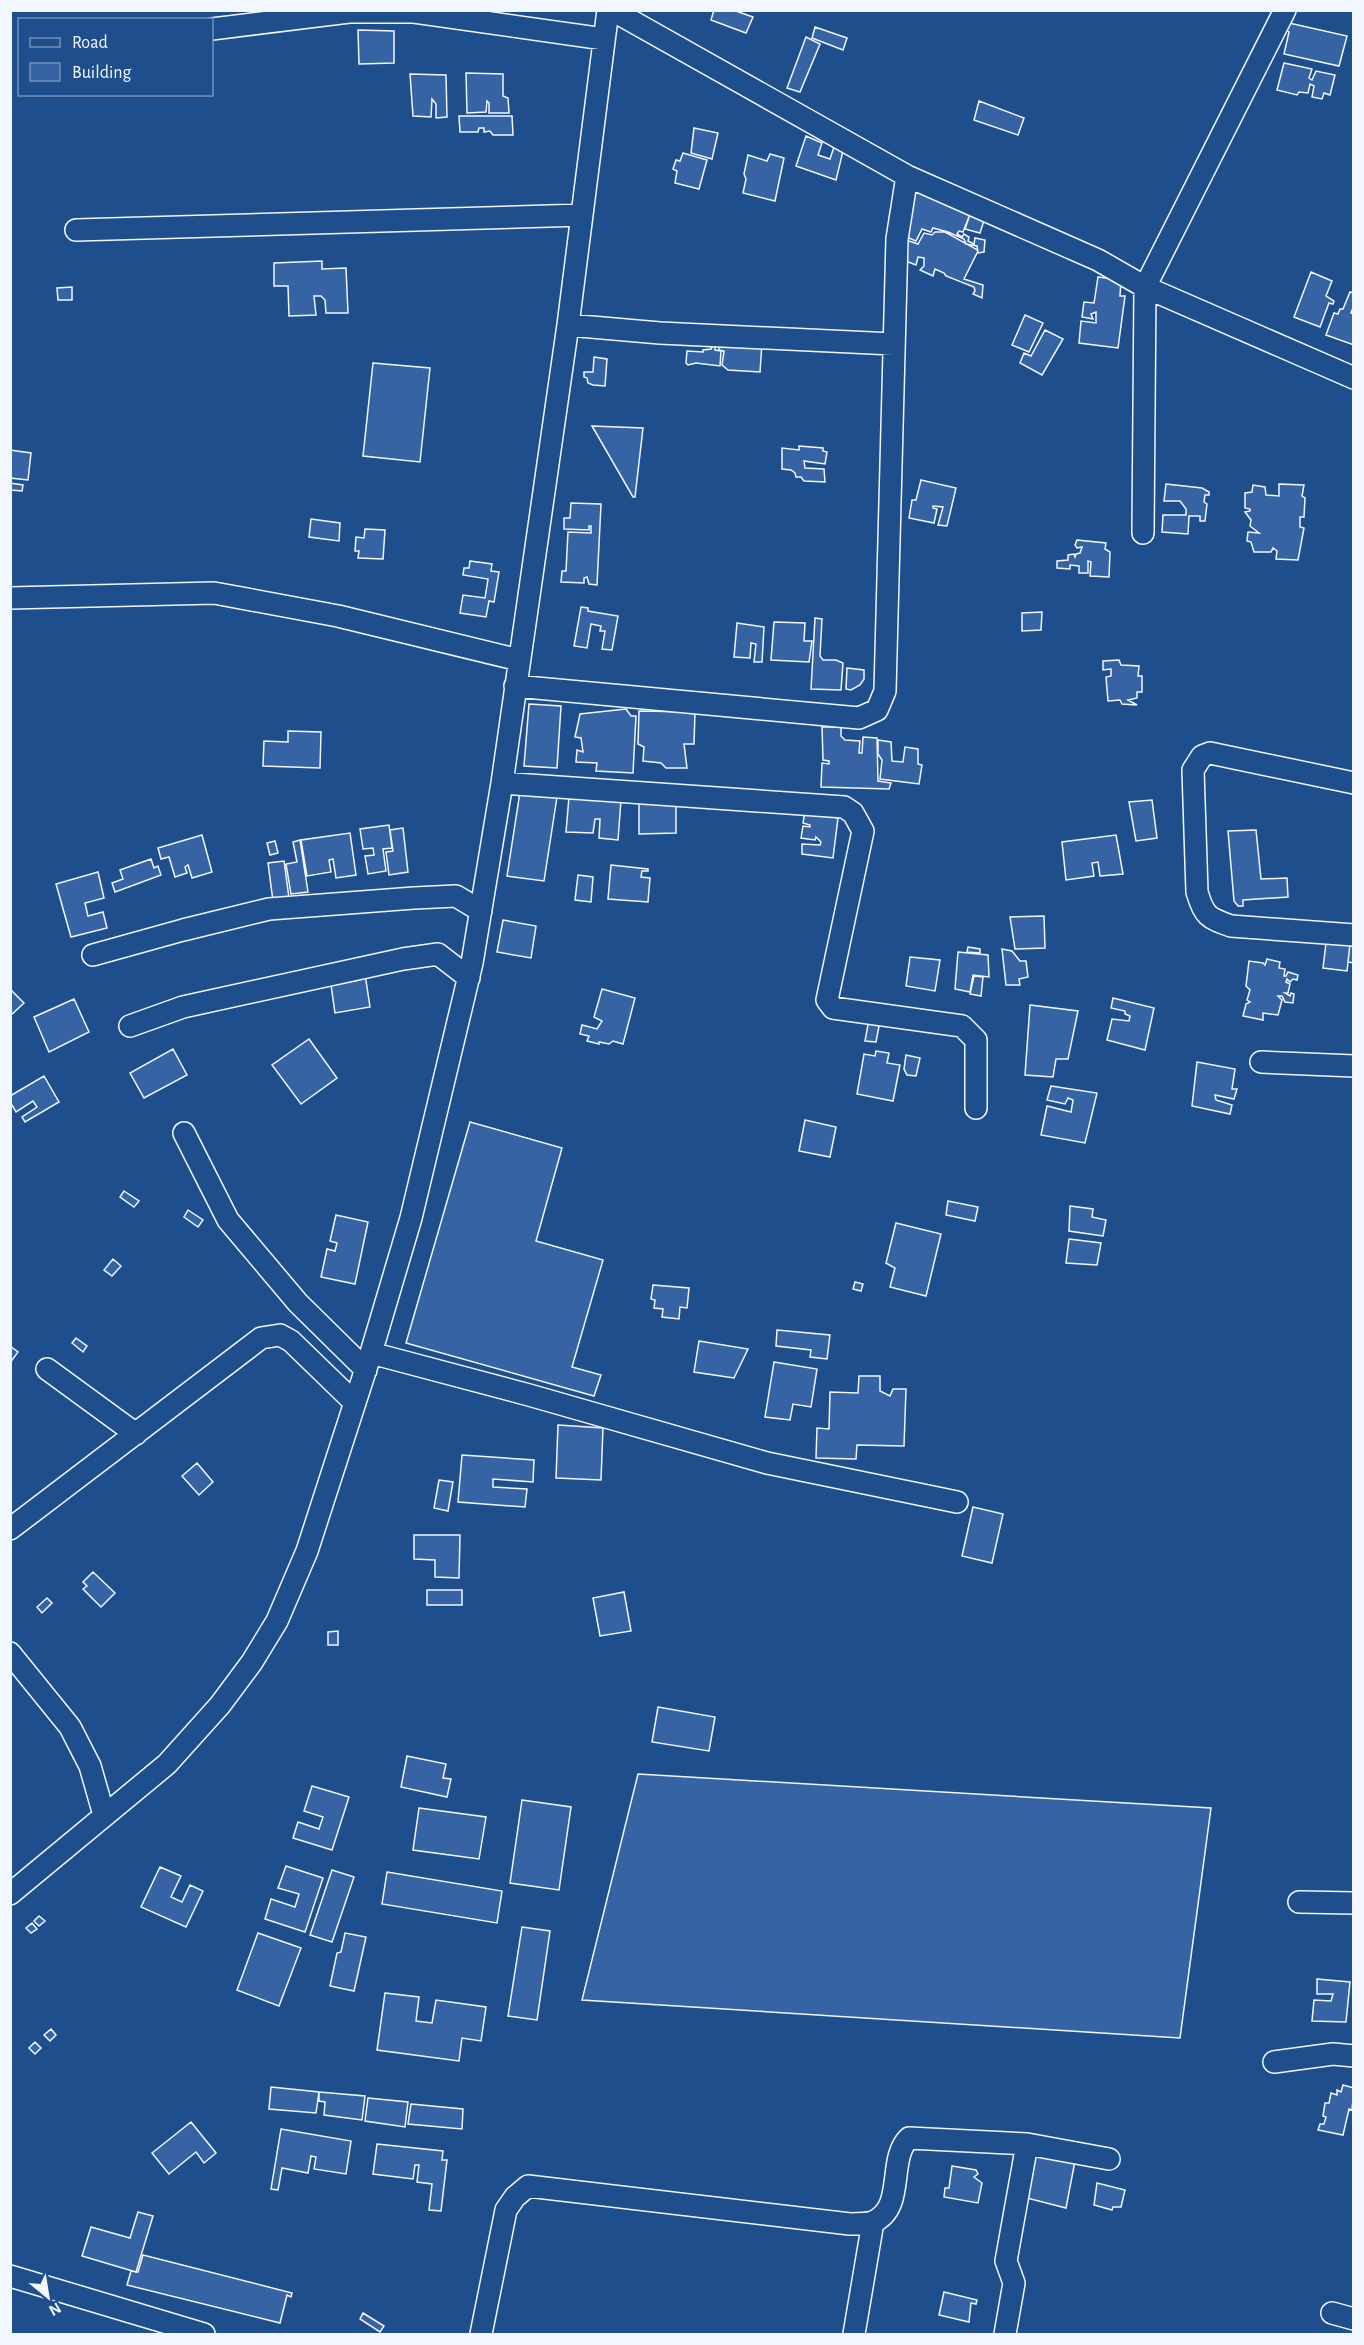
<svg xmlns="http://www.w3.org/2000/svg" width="1364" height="2345" font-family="'Alegreya Sans',sans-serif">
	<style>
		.building { fill: #3563a3; stroke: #f2f6ff; stroke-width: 1.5 }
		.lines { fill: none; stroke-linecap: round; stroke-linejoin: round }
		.minor-casing { stroke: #f2f6ff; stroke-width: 24 }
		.minor { stroke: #1f4e8c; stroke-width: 21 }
	</style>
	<rect width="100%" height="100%" fill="#1f4e8c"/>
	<path class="building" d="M714,10h19l20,7 -7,16 -35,-13z
		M1289,23l58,13 -8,30 -55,-12 5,-22 -3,-2z
		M815,27l32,11 -4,12 -31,-12z
		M358,30l36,1v32l-35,1z
		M806,37l14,7 -20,48 -13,-4z
		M1284,63l28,6 -3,9 3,2 4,-9 19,4 -5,20 -6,-2 -2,6 -10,-2 2,-11 -4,-2 -2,9 -9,-1 -2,3 -20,-5z
		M466,73l37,1v22l5,2 1,15h-20v-10l-2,-2 -1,11 -19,1z
		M410,74l36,1 1,42 -11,1v-14l-4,-5 -1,18 -18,-1z
		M979,101l45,17 -6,17 -44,-15z
		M459,116h53l1,19h-20l-3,-4 -6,1v-4h-5l-1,4h-18z
		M694,128l24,5 -6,26 -21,-6z
		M806,136l16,7 -4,12 12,4 4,-12 9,4 -7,29 -40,-14z
		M683,153l24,7 -8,29 -24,-6 2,-12 -4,-2 3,-9 4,1z
		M770,154l14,4 -9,43 -32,-8 3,-14 -2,-5 4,-19 19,6z
		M917,186l55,23 -9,23 -4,-1 -2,3 5,3 2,-3 5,3 -1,4 6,3 1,-6 10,2 -1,12 -6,1 -1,-7 -11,-2 -2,-5 -16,-7 -15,-4 -2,4 -9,-3 -6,12 -12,-5 3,-45z
		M972,208l15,3 -7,22 -15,-4z
		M935,232h10l31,17 2,2 -14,28 19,6 -1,13 -9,-4 2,-3 -1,-4 -28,-11 -2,-3 -9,-4 -2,7 -13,-6 4,-4v-8l-6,-1 -2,8 -13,-5 3,-20 12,4 6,-11 8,2z
		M322,261v8l24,-1 2,45h-22l-1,-13 -4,-4h-7l2,19 -27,1 -1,-30h-14v-23z
		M1311,272l21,9 -6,15 8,5 -1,3 -4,-1 -9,24 -26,-10z
		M1098,277l23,3 -1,16h5l-7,52 -39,-5 2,-22 15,2v-11l-5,2 2,5 -11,-2 2,-15 10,1z
		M72,287v13h-14l-1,-12z
		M1350,292l4,1v12l-3,8 3,1v31l-28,-10 8,-22 4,1 2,-5h3z
		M1025,315l18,8 -14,29 -17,-7z
		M1045,330l18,9 -21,36 -22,-12 4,-10 7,3z
		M706,337l16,1v3l2,1v-5l13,1v5h25l-2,29 -32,-2 -6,-5 2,-14 -5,-1v-9l-4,-1v10l6,1 -1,15 -24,-3 -8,2 -2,-2 1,-12 16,1v-2l8,-1 1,-2 -7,-2z
		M594,357l13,2 -2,27 -12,-1 -5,-2 -1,-5 -3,-1v-5h9z
		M373,363l57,5 -10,94 -57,-6z
		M592,426l51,2 -8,69h-2z
		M799,446l24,2v3l4,1 -2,12 -21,-3 1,7 19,1 1,13 -21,-1 -3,-4h-5l-1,-4 -4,-3 -9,-1v-21l17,2z
		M10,450l21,3 -3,27 -18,-2z
		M921,480l35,8 -9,38 -9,-1 5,-18 -10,-1v2l4,1 -3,14 -25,-5 3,-18h4z
		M10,483l13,2 -1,6 -12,-1z
		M1166,484l36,4 7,4v3h-4l-1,7 3,2 -2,17h-5v-5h-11l-1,18 -26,-2 1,-17h23v-6l-6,-8h-16z
		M1279,484l25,1 -2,11 3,2 -1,19h-4v10l4,1 -6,32 -22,-1 1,-8 -4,-3 -2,4h-17l-3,-10 -4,-1 1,-9 11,1 -9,-7 1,-6 -6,-8 5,-1v-2l-5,-1v-15l7,-1 1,-7 12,2 1,8 13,1z
		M571,503l30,1 -4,81 -8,-1 -2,-7 -3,1v5l-23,-1 1,-11h4l2,-39 23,1v-7h-2v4l-25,-1v-11h6z
		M311,519l29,4 -1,18 -30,-4z
		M365,529l20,1 -2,29 -25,-1 1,-7h-4l1,-14 8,1z
		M1077,540l29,3 -1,6 5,3 -1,25 -19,-1 1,-14 -3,-1v12h-9v-7l-9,-1v4l-13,-1v-7l11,-1v-5l6,-1 1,3 1,-3 4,-1 2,-6 -5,1 -2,-3z
		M470,561l22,3 -1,7 8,1 -5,30 -5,-1 -3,16 -26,-4 3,-18 22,3 3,-19 -25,-4 1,-7h5z
		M581,607l7,1v3l30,5 -6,34 -10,-1 3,-18h-5l1,-5 -10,-2 -4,24 -13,-2z
		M1042,612l-1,18 -19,1v-18z
		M815,618l7,1 -2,37 3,4h13l7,3 -2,27 -30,-1z
		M774,622l31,1 -1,18h8l-3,21 -38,-2z
		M737,623l27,4 -2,35h-8l2,-18 -5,-1 -1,15 -16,-1z
		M1119,660l2,5 18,1 -1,10h4v16h-5v6l-9,2 9,5 -15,-1 -2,-4 -12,1 -2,-24 5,-1v-7l-8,1v-9z
		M847,668l17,2v9l-4,6 -9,5 -5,-1z
		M529,704l32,2 -4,62 -33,-2z
		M626,709l5,7h5l-3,57 -37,-2 1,-8 -21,-1 1,-12 6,2 -2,-14 -6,-1 5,-23z
		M639,711l56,1 -1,32h-10l3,24h-21l-5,-5 -18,-2 1,-14 -6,-3z
		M822,727h19v9l4,4 15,1 -1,12h3l1,-16 14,1 1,43 13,2 -2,6 -68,-2 1,-24 7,1v-3l-6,-1z
		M288,731l33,1 -1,36 -57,-2 1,-25 24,1z
		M878,740l13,2 1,19 11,1 2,-15 13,2v15l4,1 -3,19 -39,-5 2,-19 -4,-6z
		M520,792l37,5 -13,84 -37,-5z
		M569,797l52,3 -3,40 -19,-2 1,-19h-5l-2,14 -27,-1z
		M639,798h37v35l-37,1z
		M1152,800l5,38 -21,3 -7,-39z
		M805,811l33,7 -5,40 -31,-4v-10l18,1 1,-3 -5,-5 -1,3 -14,-2 2,-12 7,1v-2l-7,-2z
		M389,825l3,23 -9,1 3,22 -18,3 -3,-18 9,-1 -1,-7 -10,1 -3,-20z
		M403,828l5,44 -19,3 -3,-23 7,-1 -3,-21z
		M1256,830l5,49 26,-1 1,19 -45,3v6h-5l-4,-5 -6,-70z
		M350,833l6,42 -20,3 -3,-19 -4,1 2,12 -24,4 -6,-36z
		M202,835l10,37 -20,6 -4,-13 -3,2 2,6 -12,4 -6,-20 -8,2 -3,-11z
		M1116,835l7,39 -23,2 -2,-14 -6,1 2,13 -28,4 -4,-38z
		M300,840l8,52 -17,2 -5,-30 11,-2 -4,-20z
		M275,841l3,12 -8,2 -3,-12z
		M151,859l3,9 4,-2 3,9 -46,17 -3,-9 11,-4 -3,-9z
		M284,861l5,37 -16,3 -5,-38z
		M611,865l37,4v2h-6l-1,6 9,1 -2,24 -40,-3z
		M98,872l6,26 -19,5 3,13 15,-4 4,16 -36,9 -15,-53z
		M578,875l15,2 -2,25 -16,-2z
		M1044,916l1,32 -30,1 -5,-32z
		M503,920l33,6 -5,32 -34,-6z
		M1326,943l24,1 -3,27 -24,-3z
		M1350,944l4,1v18l-6,-1z
		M968,947l12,2v4l-13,-1z
		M1002,949l10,2 8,10h6l2,16 -9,2 1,6h-14z
		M958,952l30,3 1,22 -16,-2 -3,17 -15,-3z
		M910,957l30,3 -5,31 -29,-5z
		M1267,959l13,3 -1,6 6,1 -1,7h2l2,-4 10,3 -1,5 -4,-1 -3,3 -3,-3 -1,3 4,2 -2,9h-3l5,3 1,-3 3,1 -1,9 -8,-1 -3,-6h-4l4,4 -4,15 -15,-2v7l-20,-4 3,-12 4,-2 -3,-2 3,-10 -4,-4 3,-25 14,2 2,2z
		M365,974l5,33 -35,6 -4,-28 29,-5 -1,-5z
		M974,976l9,1 -2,19 -11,-2z
		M602,989l33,9 -12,46 -10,-3 -4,3 -10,-2v2l-12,-3 2,-5 -9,-2 2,-9 15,4 5,-8 -8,-4z
		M12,991l12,12 -14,13v-24z
		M1113,998l41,10 -9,42 -38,-10 5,-21 17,2 1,-5 -5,-2v-3l-14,-3z
		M74,999l15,33 -40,20 -15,-35z
		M1030,1005l48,6 -10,48h-12l-3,18 -28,-2z
		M869,1019l11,2 -4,21 -11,-1z
		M309,1039l28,39 -36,26 -29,-39z
		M173,1049l14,26 -43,23 -14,-25z
		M876,1051l13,2 -2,10 13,2 -7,36 -36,-7 7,-40 11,2z
		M906,1055l14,3 -4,18 -9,-1 -3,-6z
		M1197,1062l38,7 -3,20h5l-3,10 -19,-4 1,5 16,5 -2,9 -38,-8z
		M44,1076l15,26 -34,20 -3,-5 15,-10 -4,-6 -17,11 -6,-10v-6z
		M1051,1086l46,7 -12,50 -44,-8 6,-29 24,6 2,-12 -5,-2 -3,6 -18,-4z
		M805,1120l31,7 -6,30 -31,-6z
		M470,1122l92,26 -26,93 67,19 -31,107 29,8 -7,21 -188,-53z
		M124,1191l15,10 -5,6 -14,-10z
		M948,1201l30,6 -3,14 -29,-6z
		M1070,1206l23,3 -1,8 14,3 -3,16 -34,-5z
		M188,1210l15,10 -5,7 -14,-10z
		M336,1215l32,7 -13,62 -34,-7 6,-28 8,2 2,-8 -7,-2z
		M896,1223l45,11 -15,62 -36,-9 5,-19 -9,-5z
		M1069,1239l32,4 -4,22 -31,-2z
		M113,1259l8,7 -9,10 -8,-6z
		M855,1282l8,2 -2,7 -8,-2z
		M653,1285l36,3 -2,20 -7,-1 -1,12 -17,-2 1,-8 -9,-1 1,-8 -4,-1z
		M777,1330l53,5 -3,24 -17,-2 1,-7 -35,-4z
		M76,1338l11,8 -4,6 -11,-9z
		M699,1341l49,8 -14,29 -40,-6z
		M10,1346l8,6 -8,11z
		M774,1362l43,7 -6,38 -18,-3 -3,16 -25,-3z
		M859,1376h21v15l10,5 3,-7h13l-2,57 -47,-1 -1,14 -40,-1 1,-30 12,1 1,-37 28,1z
		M558,1425l45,3 -2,52 -45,-2z
		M462,1455l72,5 -1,22 -40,-3v8l34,2 -2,18 -67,-5z
		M197,1463l16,19 -14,13 -17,-19z
		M439,1480l14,2 -5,29 -14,-3z
		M973,1507l30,7 -11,49 -30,-7z
		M414,1535h46l-1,43 -24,-1v-17l-21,-1z
		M93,1572l22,21 -14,14 -18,-18 4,-3 -4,-4z
		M427,1590h35v15h-35z
		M624,1592l7,39 -31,5 -7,-38z
		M47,1598l5,5 -10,10 -5,-6z
		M338,1631v14h-10v-13z
		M658,1707l57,10 -6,34 -57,-9z
		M407,1756l39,8 -3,14 8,1 -4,18 -46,-10z
		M638,1774l573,34 -31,230 -598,-38z
		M312,1786l37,11 -17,53 -39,-12 5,-16 21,7 4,-12 -19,-6z
		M522,1800l49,7 -12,83 -49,-7z
		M419,1808l67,9 -7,42 -66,-9z
		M286,1866l37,12 -18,54 -40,-13 6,-20 24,8 4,-13 -21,-6z
		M160,1867l21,9 -10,21 11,5 8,-17 13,6 -17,36 -45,-20z
		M332,1870l22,7 -22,65 -22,-7z
		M387,1872l115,19 -5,32 -115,-19z
		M39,1916l6,5 -6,5 -5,-5z
		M32,1923l5,6 -6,4 -5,-5z
		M522,1927l28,4 -13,89 -29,-4z
		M258,1933l43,15 -22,58 -42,-16z
		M345,1933l21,4 -12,54 -24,-5 7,-33 4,-1z
		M1317,1979l33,3 -4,40 -34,-1 2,-21 17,1 2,-7h-16z
		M385,1993l34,4 -3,24 16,2 4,-23 50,7 -5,34 -19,-3 -3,23 -82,-11z
		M51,2029l5,6 -6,6 -6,-6z
		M35,2042l6,6 -6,6 -6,-6z
		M1343,2085l11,3 -2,22 -3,-1 -6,26 -25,-5 2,-6h4l2,-7 -3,-1 2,-13h4l2,-10 6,2v-5l4,2z
		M271,2087l48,5 -3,21 -47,-4z
		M319,2092l46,4 -3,24 -38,-5 1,-13 -6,-1z
		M368,2098l40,4 -3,25 -40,-6z
		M411,2104l52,5 -1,20 -54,-5z
		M191,2122l25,31 -12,10 -8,-11 -27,22 -17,-21z
		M281,2129l70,12 -5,33 -32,-5 2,-12 -5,-1 -3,17 -26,-5 -4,22 -7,-1z
		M377,2144l66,7 -1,9h5l-6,51 -12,-1 3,-26 -15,-2 2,-17h-4l-2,14 -40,-5z
		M1034,2152l41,9 -9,47 -43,-11z
		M952,2166l24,4 2,4 -4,3 8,6 -4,20 -34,-6 1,-9h4z
		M1097,2183l28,7 -4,17h-8l-1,3 -18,-5z
		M138,2212l15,4 -17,56 -54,-16 9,-29 39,11z
		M143,2255l149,38 -1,4 -4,-2 -7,28 -153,-38 4,-14 7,1z
		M944,2292l33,8 -1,4 -5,-1 -2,19 -30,-7z
		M363,2313l21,13 -4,6 -20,-13z"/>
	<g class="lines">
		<defs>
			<path id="minor" d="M612,10l295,166
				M212,29l137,-17h65l190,27
				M76,230l506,-15
				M568,325l92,8 233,11
				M1143,533l2,-246 209,91
				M10,598l204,-5 124,23 181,44
				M515,686l344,32 18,-8 8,-19 12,-452 10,-63 191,84 47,27 140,-277
				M502,783l342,24 9,6 10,18 -36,169 6,8 129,18 14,14v68
				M1354,783l-144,-30 -8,3 -9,14 4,122c7,24 11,26 34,34l123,9
				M93,955l90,-25 86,-21 145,-11 42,-2 25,15
				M130,1026l53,-19 220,-48 35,-5 31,24
				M1261,1062l93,4
				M184,1133l44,87 70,83 68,67
				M371,1353l158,42 238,68 190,39
				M47,1369l89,65
				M10,1529l251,-191 19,-3 11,6 64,62
				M10,1653l60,74 20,39 14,49
				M10,1894l157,-130 53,-59 32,-43 25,-41 30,-70 64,-198 40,-135 61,-255 30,-180 66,-458 40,-315
				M1299,1902l55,1
				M1274,2062l59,-8 21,2
				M10,2276l194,58
				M1332,2313l22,6
				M481,2334l25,-124 9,-13 13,-11 322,38c6,0 17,0 23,-2 33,-14 14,-63 36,-84l118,6 82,15
				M854,2334l19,-112
				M1005,2334l9,-51 -8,-22 21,-117"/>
		</defs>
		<use href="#minor" class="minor-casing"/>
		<use href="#minor" class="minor"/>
	</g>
	<rect width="1364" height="2345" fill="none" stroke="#f2f6ff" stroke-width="24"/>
	<rect x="18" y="18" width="195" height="78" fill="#1f4e8c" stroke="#7391ba" stroke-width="1.5"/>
	<rect x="30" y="38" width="30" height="9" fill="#1f4e8c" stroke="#7391ba" stroke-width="1.5"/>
	<text x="72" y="48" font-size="18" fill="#f2f6ff">Road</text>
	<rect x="30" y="63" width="30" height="18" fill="#3563a3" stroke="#7391ba" stroke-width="1.5"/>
	<text x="72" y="78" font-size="18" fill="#f2f6ff">Building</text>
	<g transform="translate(48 2297) rotate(150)" stroke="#1f4e8c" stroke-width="4.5" paint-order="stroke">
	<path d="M0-4.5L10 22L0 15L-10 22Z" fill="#f2f6ff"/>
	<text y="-9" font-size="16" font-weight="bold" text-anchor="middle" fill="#f2f6ff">N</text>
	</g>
</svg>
